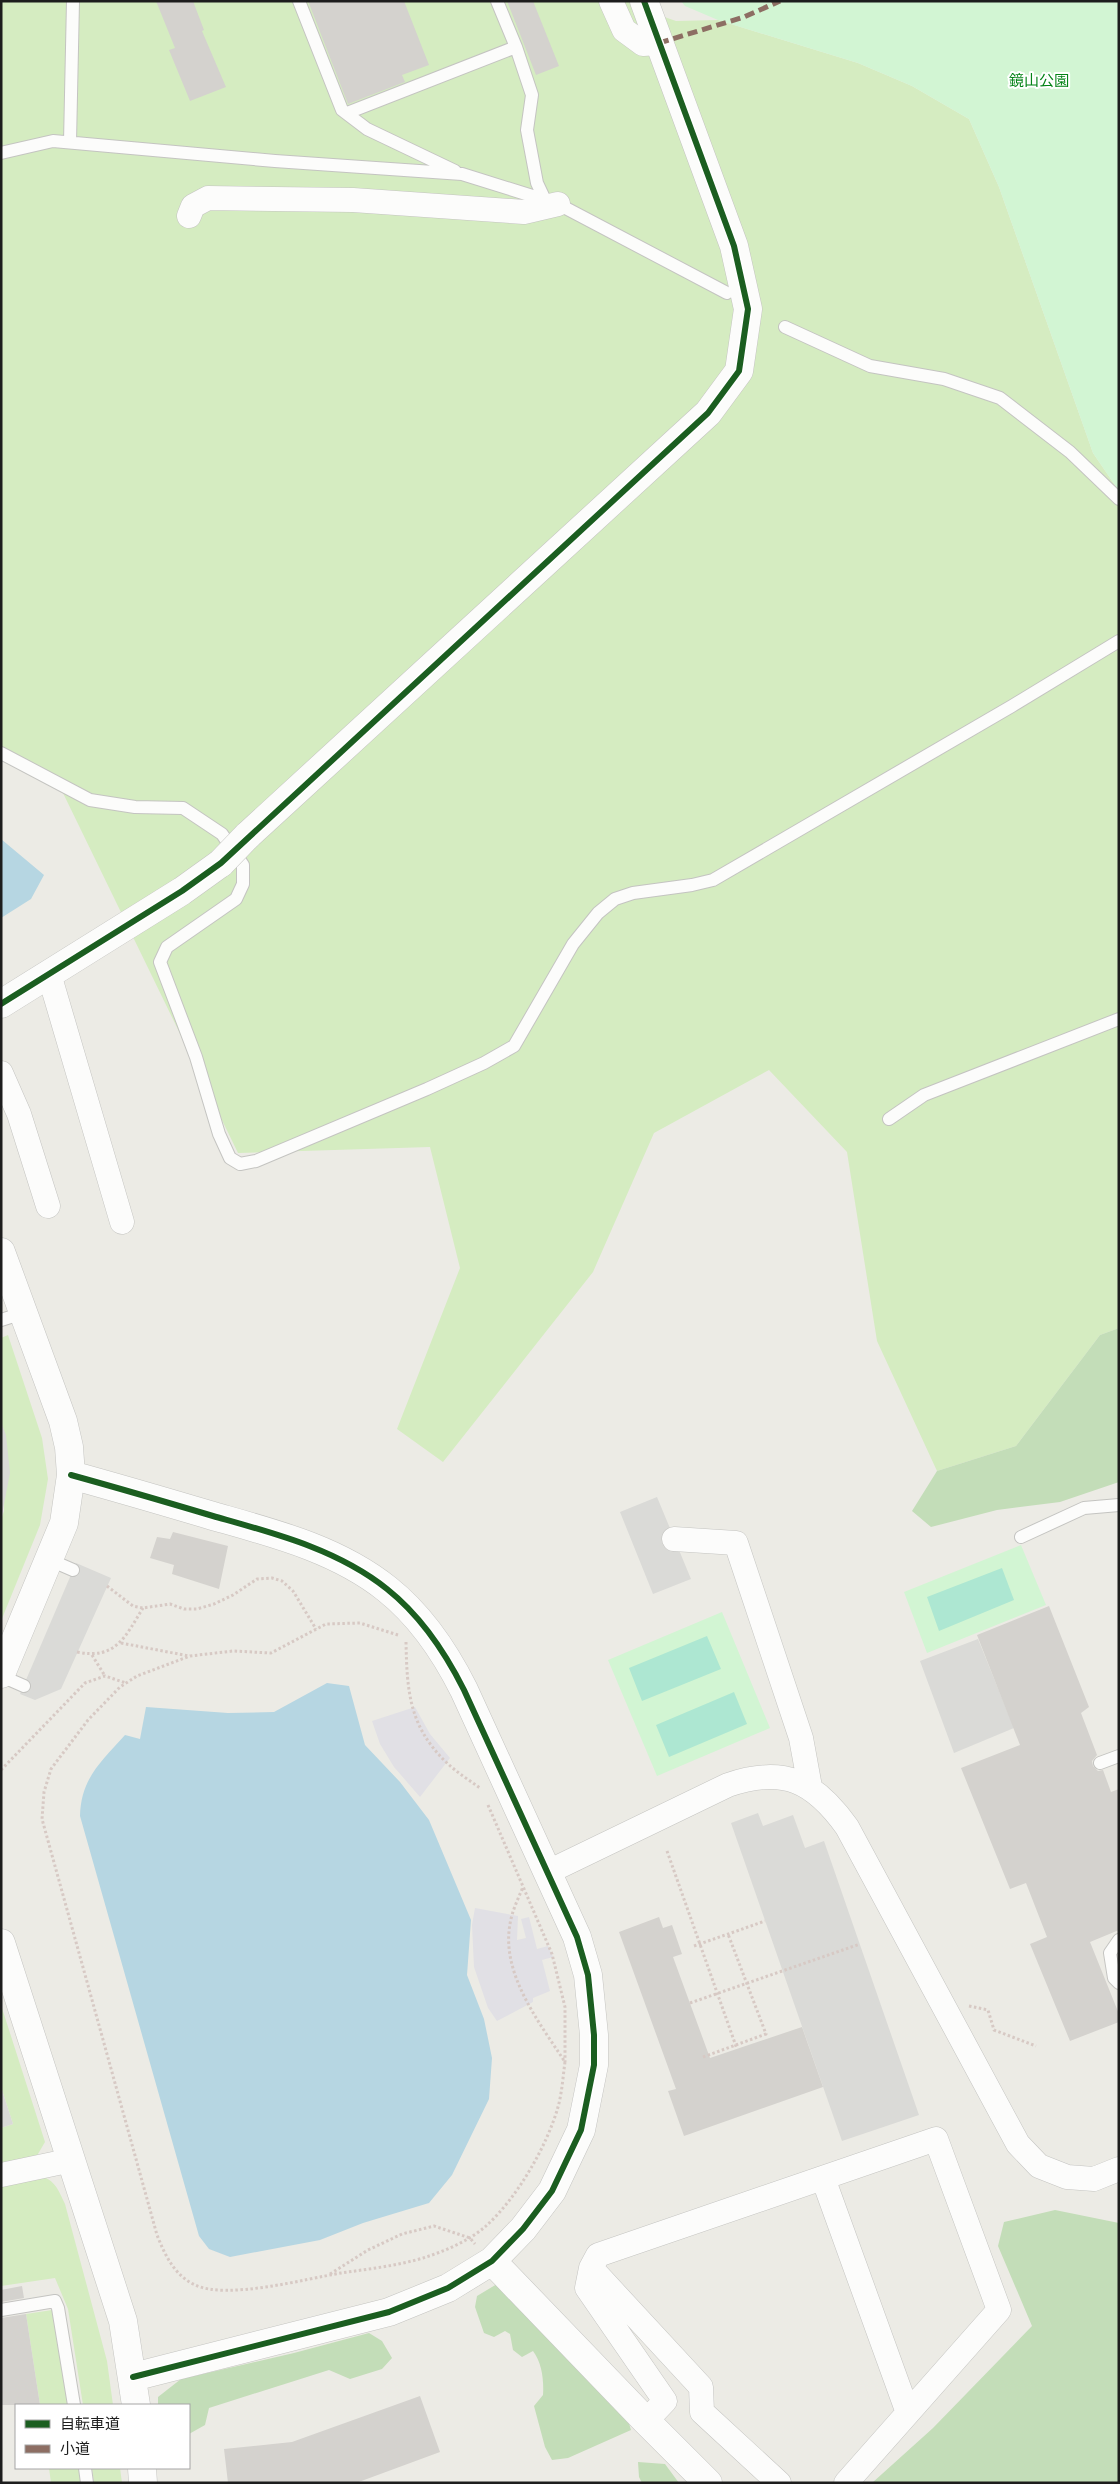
<svg xmlns="http://www.w3.org/2000/svg" width="1120" height="2484" font-family="'Sofia Sans Condensed','Noto Sans JP',sans-serif">
	<style>
		.grass { fill: #d5ecc1 }
		.forest { fill: #c3ddb8 }
		.park { fill: #d2f5d3 }
		.pitch { fill: #ade7d2 }
		.parking { fill: #dadad7 }
		.plaza { fill: #e1e0e5 }
		.water { fill: #b6d6e2 }
		.building { fill: #d4d2ce }
		.lines { fill: none; stroke-linecap: round; stroke-linejoin: round }
		.service-casing { stroke: #c4c4c1; stroke-width: 14 }
		.minor-casing { stroke: #c4c4c1; stroke-width: 25 }
		.tertiary-casing { stroke: #c4c4c1; stroke-width: 29 }
		.path { stroke: #d7c9c4; stroke-width: 3; stroke-dasharray: 2.5 2.5; stroke-linecap: butt }
		.service { stroke: #fcfcfb; stroke-width: 12 }
		.minor { stroke: #fcfcfb; stroke-width: 24 }
		.tertiary { stroke: #fcfcfb; stroke-width: 28 }
		.tertiary-bridge-casing { stroke: #c4c4c1; stroke-width: 29; stroke-linecap: butt }
		.tertiary-bridge { stroke: #fcfcfb; stroke-width: 28 }
		.quiet { stroke: #8d6e63; stroke-width: 5; stroke-dasharray: 10 5; stroke-linecap: butt }
		.cycleway-casing { stroke: #fff; stroke-width: 9 }
		.cycleway { stroke: #1b5e20; stroke-width: 6 }
		.labels { text-anchor: middle; stroke-width: 4; stroke-linejoin: round; paint-order: stroke }
		.park-label { font-size: 15px; fill: #048317; stroke: #fff }
	</style>
	<rect width="100%" height="100%" fill="#ecebe5"/>
	<path class="grass" d="M1,1h643l3,10 29,10 42,-1 140,43 54,23 57,33 30,68 94,266 26,38v837l-19,7 -84,111 -79,25 -60,-130 -30,-189 -78,-82 -115,63 -61,139 -150,190 -46,-33 63,-161 -30,-121 -192,6 -175,-360 -62,-38z
		M8,1335l34,103 6,41 -8,46 -39,96v-101l3,-9 1,-77 -4,-12v-84z
		M1,2005l44,137 -10,17 -34,5v-36l12,-4 -12,-37z
		M43,2177c13,4 16,15 22,27l42,157 6,44h-30l-15,-96 -13,-31 -54,8v-103z
		M52,2310l4,4 14,91h-30l-14,-91z
		M49,2468h30l3,15h-31z
		M92,2468h28l2,15h-28z"/>
	<path class="forest" d="M1119,1328v154l-59,20 -63,8 -66,17 -19,-16 25,-40 79,-25 84,-111z
		M1055,2210l64,13v260h-247l61,-55 99,-102 -34,-80 6,-24z
		M497,2284l131,136 3,10 -63,28 -16,2 -7,-13 -11,-41 9,-11c1,-15 -1,-32 -10,-44l-11,6 -9,-7 -3,-16 -5,-3 -11,6 -10,-4 -9,-26 2,-11z
		M369,2333l13,8 10,17 -10,11 -32,10 -21,-9 -120,38 -4,17 -16,9v-29h-31v-8l23,-18 113,-26z
		M638,2462l27,2 14,19h-37l-3,-6z"/>
	<path class="park" d="M681,1h438v490l-26,-38 -94,-266 -30,-68 -57,-33 -54,-23 -140,-43 -33,-14z
		M1021,1545l25,60 -119,48 -23,-61z
		M722,1612l48,116 -113,48 -49,-116z"/>
	<path class="pitch" d="M1002,1568l12,32 -75,31 -12,-34z
		M707,1636l14,33 -79,32 -13,-33z
		M734,1692l13,32 -78,33 -13,-32z"/>
	<path class="parking" d="M1,1422l5,13 4,38 -9,47z
		M657,1497l34,82 -38,15 -33,-82z
		M76,1563l35,15 -50,111 -26,11 -15,-6z
		M978,1639l36,89 -60,25 -34,-92z
		M758,1813l5,13 30,-11 12,33 19,-7 95,274 -77,26 -111,-318z
		M1,2087l12,37 -12,4z"/>
	<path class="plaza" d="M415,1707l15,27 20,24 -30,39 -26,-30 -14,-23 -8,-23z
		M475,1908l43,8 -1,24 9,-2 -5,-19 8,-2 8,32 11,-3 5,11 -11,3 8,31 -17,7v4l-36,19 -9,-13 -14,-41 -2,-42z"/>
	<path class="water" d="M1,839l43,36 -13,24 -30,19z
		M327,1683l22,3 16,59 35,37 29,38 42,100 -4,55 17,44 8,39 -3,41 -37,76 -23,28 -66,20 -43,17 -90,17 -21,-8 -10,-13 -119,-420c1,-38 21,-54 45,-81l15,4 6,-32 82,6 46,-1z"/>
	<path class="building" d="M156,1h37l11,29 -2,1 24,56 -36,14 -21,-51 6,-2z
		M308,1h96l25,64 -27,10 3,7 -57,22z
		M507,1h26l26,65 -23,9z
		M173,1532l55,14 -9,43 -47,-15 2,-9 -24,-7 7,-21 13,2z
		M1049,1606l40,101 -8,6 16,42 -5,6 1,5 5,5 5,-1 8,22 8,-3v141l-29,12 29,72v8l-49,19 -40,-97 17,-7 -21,-54 -16,6 -49,-121 59,-23 -43,-110z
		M659,1917l4,11 9,-3 10,29 -9,3 37,101 92,-31 21,60 -139,49 -16,-45 8,-2 -57,-157z
		M22,2286l2,12 -23,4v-12z
		M26,2314l14,91h-39v-87z
		M420,2396l20,56 -84,31h-128l-4,-34 68,-7z"/>
	<g class="lines">
		<defs>
			<path id="service" d="M299,1l43,109 25,19 88,42
				M516,47l16,48 -5,35 10,53 8,17
				M347,113l169,-66 -19,-46
				M70,142l3,-141
				M1,153l52,-12 222,20 187,13 96,30 169,89
				M785,327l85,39 74,13 56,19 70,54 49,47
				M1,753l89,47 45,7 48,1 39,26 21,31v19l-7,15 -69,48 -7,15 36,95 23,77 11,24 10,6 16,-3 171,-72 57,-26 30,-17 59,-102 25,-31 17,-14 18,-6 59,-8 21,-5 299,-174 107,-65
				M889,1119l35,-24 195,-76
				M1,1320l22,-7
				M1021,1537l63,-29 35,-3
				M50,1560l23,10
				M1,1676l23,10
				M1100,1763l19,-7
				M1119,1940l-9,13 4,25 5,5
				M1,2310l54,-9 3,7 16,97
				M85,2468l2,15"/>
			<path id="minor" d="M611,1l13,29 19,14 16,-1
				M189,216l4,-10 15,-8 145,2 171,12 34,-8
				M49,974l73,248
				M1,1073l18,41 29,92
				M674,1539l62,4 65,195 9,49
				M548,1872l180,-87c56,-19 86,-4 119,42l171,317 21,22 28,11 27,2 25,-10
				M1,2175l71,-15
				M823,2178l85,235
				M591,2268l110,119 1,25 77,71
				M646,2421l19,-20 -78,-113 4,-20 7,-13 338,-116 63,171 -153,173"/>
			<path id="tertiary" d="M247,836l461,-423 31,-42 9,-62 -14,-63 -90,-245
				M1,1004l181,-113 39,-28
				M1,1252l62,169 6,26 2,28 -7,48 -63,151
				M71,1475c47,13 95,27 142,41 60,17 124,33 174,73 34,27 58,63 77,101l113,247 11,38 6,60v30l-13,65 -29,61 -29,38 -31,32 -44,27 -59,24 -256,65
				M1,1943l122,378 13,84
				M492,2261l154,160 62,62
				M142,2468l1,15"/>
		</defs>
		<use href="#service" class="service-casing"/>
		<use href="#minor" class="minor-casing"/>
		<use href="#tertiary" class="tertiary-casing"/>
		<path class="path" d="M107,1586l26,20 10,2 27,-4 14,5h13l17,-5 19,-9 24,-16 15,-1 10,3 11,10 23,38
			M398,1635l-38,-12 -34,1 -55,29 -38,-2 -43,5 -53,20 -17,11 -32,33 -37,49 -7,23 -2,27 115,416c8,20 17,40 38,50 32,15 110,-6 146,-12 27,-4 55,-7 82,-15 22,-7 46,-17 63,-32 31,-28 61,-80 72,-119 4,-14 5,-31 7,-45 -26,-40 -64,-88 -55,-138 2,-13 8,-25 13,-37
			M406,1642c1,49 3,84 40,120 10,10 23,18 34,26
			M121,1643l68,13
			M77,1652c39,8 48,-15 66,-44
			M92,1655l13,21
			M1,1770l84,-87 20,-7 21,7
			M488,1805l64,149 13,53v55
			M667,1851l70,198
			M694,1946l71,-25
			M690,2003l170,-59
			M969,2006l19,4 6,20 42,16
			M703,2057l63,-23 -38,-100
			M330,2274l38,-24 34,-16 32,-8 36,12 5,6"/>
		<use href="#service" class="service"/>
		<use href="#minor" class="minor"/>
		<use href="#tertiary" class="tertiary"/>
		<defs>
			<path id="tertiary-bridge" d="M221,863l26,-27"/>
		</defs>
		<use href="#tertiary-bridge" class="tertiary-bridge-casing"/>
		<use href="#tertiary-bridge" class="tertiary-bridge"/>
		<path class="quiet" d="M659,43l85,-26 36,-16"/>
		<defs>
			<path id="cycleway" d="M1,1004l181,-113 39,-28 487,-450 31,-42 9,-62 -14,-63 -90,-245
				M71,1475c47,13 95,27 142,41 60,17 124,33 174,73 34,27 58,63 77,101l113,247 11,38 6,60v30l-13,65 -29,61 -29,38 -31,32 -44,27 -59,24 -256,65"/>
		</defs>
		<use href="#cycleway" class="cycleway-casing"/>
		<use href="#cycleway" class="cycleway"/>
	</g>
	<g class="labels">
		<g class="park-label">
			<text x="1039" y="86">鏡山公園</text>
		</g>
	</g>
	<rect width="1120" height="2484" fill="none" stroke="#1d1d1d" stroke-width="5"/>
	<rect x="15" y="2404" width="175" height="65" fill="#ffffff" stroke="#a5a5a5"/>
	<rect x="25" y="2420" width="25" height="8" fill="#1b5e20" stroke="#a5a5a5"/>
	<text x="60" y="2429" font-size="15" fill="#1d1d1d">自転車道</text>
	<rect x="25" y="2445" width="25" height="8" fill="#8d6e63" stroke="#a5a5a5"/>
	<text x="60" y="2454" font-size="15" fill="#1d1d1d">小道</text>
</svg>
